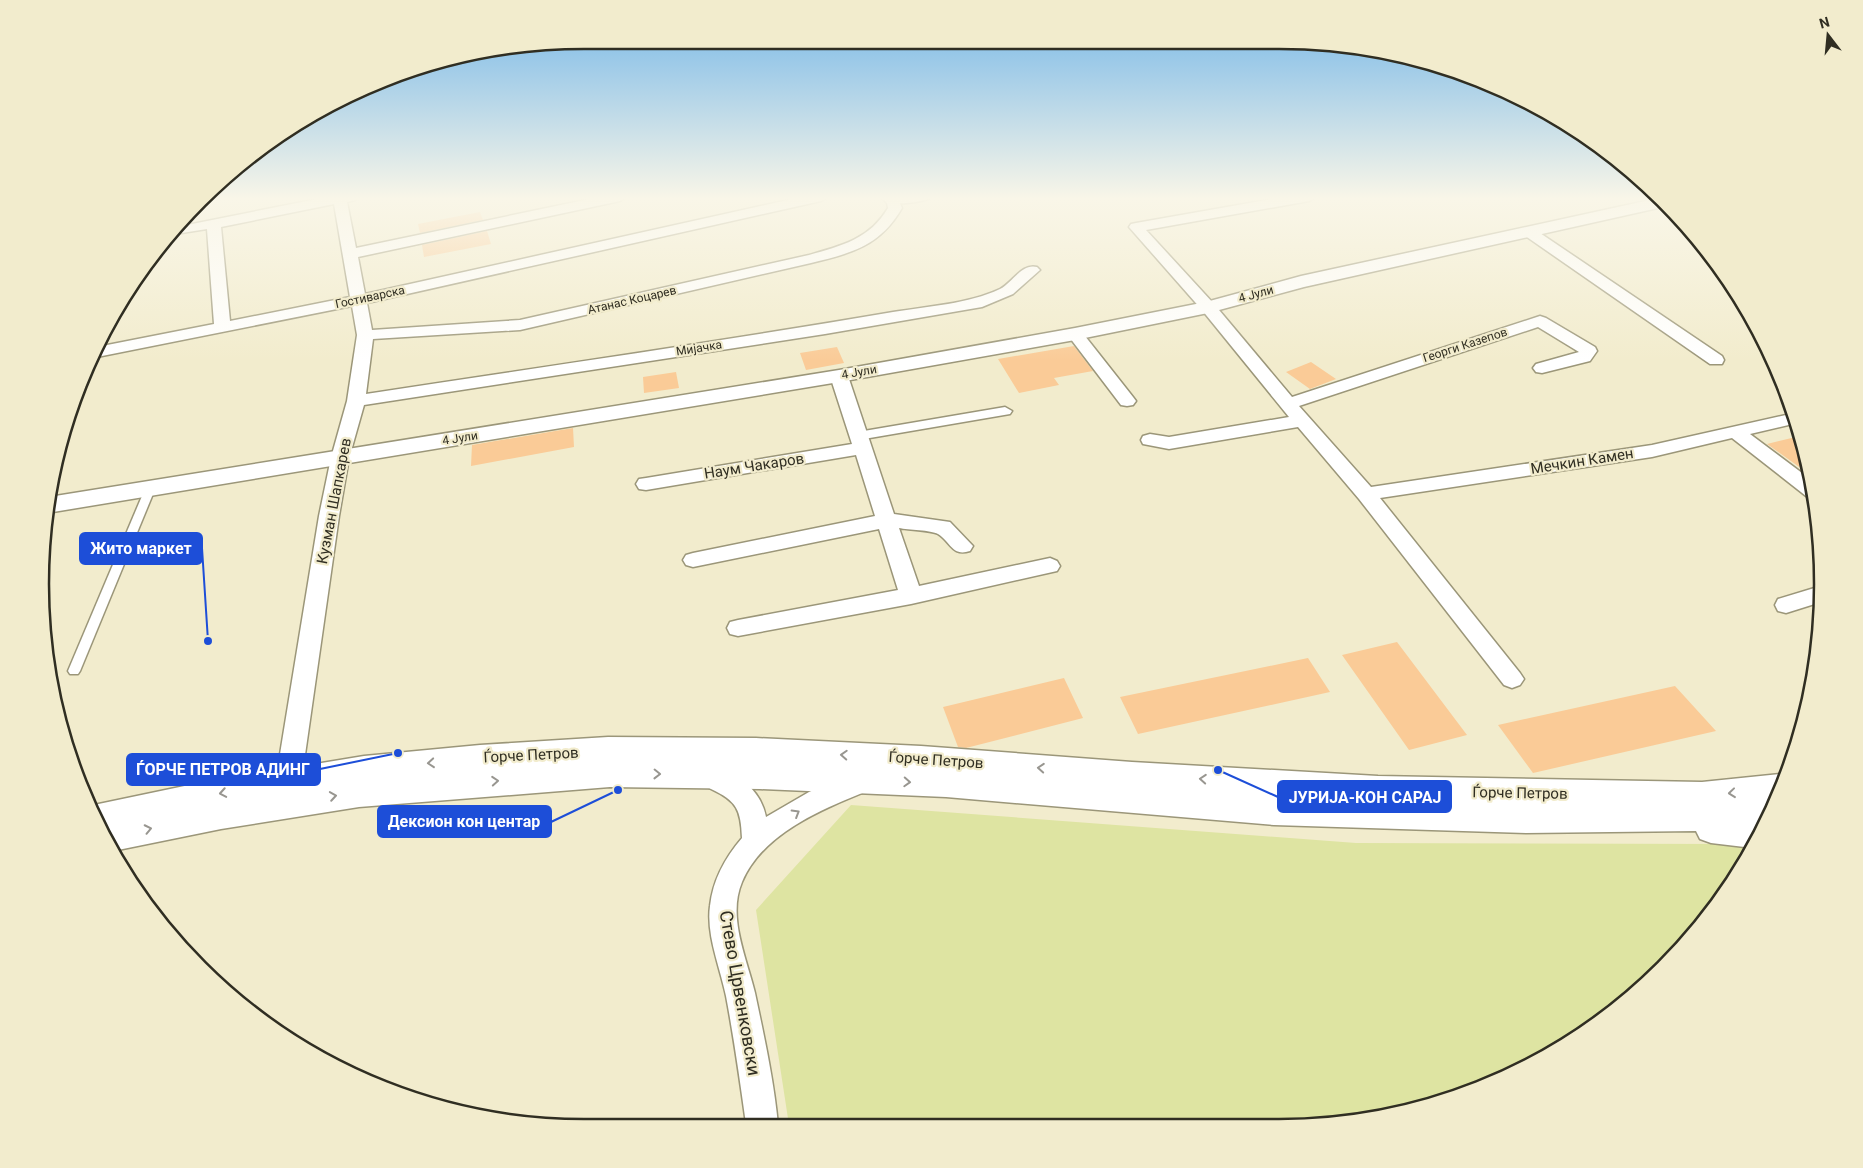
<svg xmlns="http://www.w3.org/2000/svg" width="1863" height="1168" font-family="Roboto,sans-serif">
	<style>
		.green { fill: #dee4a2 }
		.building { fill: #facb97 }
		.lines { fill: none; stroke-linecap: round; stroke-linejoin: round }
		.service-casing { stroke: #9b9679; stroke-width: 3 }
		.pedestrian-casing { stroke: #9b9679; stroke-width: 3 }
		.minor-casing { stroke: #9b9679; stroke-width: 3 }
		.tertiary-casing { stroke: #9b9679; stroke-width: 3 }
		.service { fill: #fff; fill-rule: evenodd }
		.pedestrian { fill: #fff; fill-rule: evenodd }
		.minor { fill: #fff; fill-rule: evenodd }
		.tertiary { fill: #fff; fill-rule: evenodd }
		.oneway { stroke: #989690 }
		.labels { text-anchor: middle; stroke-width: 4.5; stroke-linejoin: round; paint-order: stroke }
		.far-street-label { font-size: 12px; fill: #302e22; stroke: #f2eccd }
		.street-label { font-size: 15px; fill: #302e22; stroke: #f2eccd }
		.near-street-label { font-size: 18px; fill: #302e22; stroke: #f2eccd }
		.rim { fill: none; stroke: #302e22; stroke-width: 2.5 }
		.leader { fill: none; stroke: #1d4ed8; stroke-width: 2 }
		.callout-dot { fill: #1d4ed8; stroke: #f2eccd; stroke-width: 2 }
		.callout { fill: #1d4ed8; stroke: #1d4ed8; stroke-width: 2 }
		.callout-label { font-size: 16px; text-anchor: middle; font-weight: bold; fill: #fff }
	</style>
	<rect width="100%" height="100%" fill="#f2eccd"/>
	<path class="green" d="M851,805l505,38 371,1 26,3 -43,68 -73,78 -86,62 -131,54 -105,18 -526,-2 -33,-215z"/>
	<path class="building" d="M480,212l3,8 -63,13 -2,-9z
		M487,231l4,13 -67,13 -2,-12z
		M1074,346l19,25 -39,7 5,7 -40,8 -21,-34z
		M837,347l7,16 -38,7 -6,-17z
		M1311,362l25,17 -26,10 -24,-17z
		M676,372l3,16 -35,5 -1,-16z
		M573,428l1,19 -103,19 1,-21z
		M1800,436l4,16 5,22 -42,-30z
		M1397,642l70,93 -58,15 -67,-95z
		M1308,658l22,34 -192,42 -18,-37z
		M1064,678l19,40 -117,30 -8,-1 -15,-40z
		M1675,686l41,45 -183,42 -35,-48z"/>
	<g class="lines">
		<defs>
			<path id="service" d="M150,486l5,3 -75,182 -2,3h-8l-2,-3 77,-182z"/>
			<path id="pedestrian" d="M897,197h34c-6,5 -37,9 -43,4z
				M1005,407l7,4 -2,3 -152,26 -5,-1 -2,-3 2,-3 5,-1z"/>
			<path id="minor" d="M327,197h30l-2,3 -8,2 9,46 243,-51h28l-7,4 -262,56 7,37 436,-97h27l-7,4 -454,102 5,27 148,-10 289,-65c32,-9 61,-16 79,-47l-1,-5 -6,-6h16l5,11c-22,38 -50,45 -91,55l-291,67 -147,9 -7,55c176,-27 352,-52 527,-82 36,-6 75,-8 107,-23 13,-7 22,-26 37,-22l3,3 -27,24 -31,13 -157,27 -461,71 -15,53 -10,58 -40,281 -4,8 -9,3 -9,-3 -4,-8 46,-281 12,-58 16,-57 10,-66 -5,-29 -260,52 5,-11 117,-23 -7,-95 -38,6 8,-8zM334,204l16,93 -120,24 -9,-94z
				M1283,197h33l-7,4 -163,29 68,74 78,93 248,-81 6,2 49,29 2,4 -7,10 -48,12 -6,-1 -3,-4 3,-4 43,-12 -41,-25 -239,79 72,81 281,-42 143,-32 2,10 -47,11 60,45 5,18 -9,-1 -74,-58 -80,19 -272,41 140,175 4,6 -4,6 -8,3 -8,-3 -145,-186 -61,-72 -129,22 -26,-5 -2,-4 2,-4 7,-2 19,3 120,-20 -87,-107 -73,-83 2,-3 5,-1z
				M1529,228l5,1 188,127 2,4 -2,4h-12l-186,-129 -2,-3 2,-3z
				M1075,329l6,2 52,66 3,4 -3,4 -6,1 -6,-1 -54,-71 2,-3z
				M839,371l6,1 3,4 46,138 56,8 23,24 -3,5c-18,6 -19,-9 -32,-17 -7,-4 -30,-4 -39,-6l20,58 131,-28 7,3 3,5 -3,5 -146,33 -173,32 -8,-2 -3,-6 3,-6 8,-2 160,-30 -19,-61 -186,38 -7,-2 -3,-5 3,-5 7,-2 182,-37 -19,-61 -210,35 -7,-1 -3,-5 3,-5 7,-1 206,-34 -22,-68 3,-4z
				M1821,586v16l-35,11 -8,-2 -3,-6 3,-6z
				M710,765c27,10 50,22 56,52l43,-25 54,-22 9,3 4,8 -4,8c-47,19 -109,43 -130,93 -15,35 5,77 13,111 9,43 19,88 23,132l-32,-1c-6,-43 -12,-86 -20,-128 -6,-29 -20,-61 -16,-90 3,-27 15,-48 32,-68 -1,-28 -5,-37 -31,-49 -7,-4 -10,-5 -13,-13l3,-8z"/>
			<path id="tertiary" d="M1659,198l8,8 -363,81 -96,26 -133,27 -236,42 -792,131 2,-16 790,-127 236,-42 131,-26 95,-26z
				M608,737l148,1 165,8 211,16 246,14 324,6 79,-8 4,2 -18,49 -14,23 -42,-5 -11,-4 -4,-8 -170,2 -252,-8 -328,-28 -186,-8 -150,-2 -251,20 -138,22 -108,22 -24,-45 105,-22 170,-28 116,-11z"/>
		</defs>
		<use href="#service" class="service-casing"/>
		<use href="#pedestrian" class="pedestrian-casing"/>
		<use href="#minor" class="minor-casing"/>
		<use href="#tertiary" class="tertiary-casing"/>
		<use href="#service" class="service"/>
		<use href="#pedestrian" class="pedestrian"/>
		<use href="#minor" class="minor"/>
		<use href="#tertiary" class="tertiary"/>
	</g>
	<defs><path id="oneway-chevron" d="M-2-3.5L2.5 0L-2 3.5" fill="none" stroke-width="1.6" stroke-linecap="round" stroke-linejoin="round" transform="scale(1.25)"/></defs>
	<g class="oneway">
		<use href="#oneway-chevron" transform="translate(844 755) rotate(-177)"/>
		<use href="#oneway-chevron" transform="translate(431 763) rotate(175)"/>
		<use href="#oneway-chevron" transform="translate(1041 768) rotate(-176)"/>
		<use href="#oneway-chevron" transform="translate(657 774) rotate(1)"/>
		<use href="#oneway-chevron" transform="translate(1203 779) rotate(-176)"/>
		<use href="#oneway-chevron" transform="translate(495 781) rotate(-4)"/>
		<use href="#oneway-chevron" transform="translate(907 782) rotate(3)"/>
		<use href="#oneway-chevron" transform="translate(223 793) rotate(170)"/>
		<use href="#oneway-chevron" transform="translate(1732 793) rotate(174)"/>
		<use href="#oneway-chevron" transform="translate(333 796) rotate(-9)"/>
		<use href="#oneway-chevron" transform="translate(796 813) rotate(-31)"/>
		<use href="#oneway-chevron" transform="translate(148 829) rotate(-12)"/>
	</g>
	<linearGradient id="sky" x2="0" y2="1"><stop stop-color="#73b6e8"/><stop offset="0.55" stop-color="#f9f6e8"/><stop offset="1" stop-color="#f9f6e8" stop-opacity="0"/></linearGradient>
	<rect width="1863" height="361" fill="url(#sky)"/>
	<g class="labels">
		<g class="far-street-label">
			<text transform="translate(1256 294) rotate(-15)" y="4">4 Јули</text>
			<text transform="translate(370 297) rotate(-12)" y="4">Гостиварска</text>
			<text transform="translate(632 300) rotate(-13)" y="4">Атанас Коцарев</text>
			<text transform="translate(1465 345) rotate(-18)" y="4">Георги Казепов</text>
			<text transform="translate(699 348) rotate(-9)" y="4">Мијачка</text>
			<text transform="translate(859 372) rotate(-10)" y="4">4 Јули</text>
			<text transform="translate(460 438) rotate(-9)" y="4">4 Јули</text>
		</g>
		<g class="street-label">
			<text transform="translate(1582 461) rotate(-9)" y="5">Мечкин Камен</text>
			<text transform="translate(754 466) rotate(-9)" y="5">Наум Чакаров</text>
			<text transform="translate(334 501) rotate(-79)" y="5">Кузман Шапкарев</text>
			<text transform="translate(531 755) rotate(-3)" y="5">Ѓорче Петров</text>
			<text transform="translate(936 760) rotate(4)" y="5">Ѓорче Петров</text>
			<text transform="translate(1520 793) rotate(1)" y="5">Ѓорче Петров</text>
		</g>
		<g class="near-street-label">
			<text transform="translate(740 993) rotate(80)" y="6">Стево Црвенковски</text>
		</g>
	</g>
	<path d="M0 0H1863V1168H0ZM584 49H1279A535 535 0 0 1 1814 584V584A535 535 0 0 1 1279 1119H584A535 535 0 0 1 49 584V584A535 535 0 0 1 584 49Z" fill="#f2eccd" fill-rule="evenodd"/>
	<path class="rim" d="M584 49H1279A535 535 0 0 1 1814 584V584A535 535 0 0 1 1279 1119H584A535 535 0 0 1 49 584V584A535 535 0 0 1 584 49Z"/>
	<path class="leader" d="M208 641L202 548M398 753L320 769M1218 770L1278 797M618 790L551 822"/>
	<g class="callout-dot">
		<circle cx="208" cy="641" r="5"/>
		<circle cx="398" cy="753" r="5"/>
		<circle cx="1218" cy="770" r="5"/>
		<circle cx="618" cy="790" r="5"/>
	</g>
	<g class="callout">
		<rect x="80" y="533" width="122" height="31" rx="5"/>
		<rect x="127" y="754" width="193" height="31" rx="5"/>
		<rect x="1278" y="781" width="173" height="31" rx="5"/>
		<rect x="378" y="806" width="173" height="31" rx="5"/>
	</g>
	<g class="callout-label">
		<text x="141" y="554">Жито маркет</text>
		<text x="223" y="775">ЃОРЧЕ ПЕТРОВ АДИНГ</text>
		<text x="1365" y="803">ЈУРИЈА-КОН САРАЈ</text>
		<text x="464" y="827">Дексион кон центар</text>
	</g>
	<g transform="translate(1828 35) rotate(344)" stroke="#f2eccd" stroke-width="4" paint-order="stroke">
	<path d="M0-4L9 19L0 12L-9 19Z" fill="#302e22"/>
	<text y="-8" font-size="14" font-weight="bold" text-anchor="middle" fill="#302e22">N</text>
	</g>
</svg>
